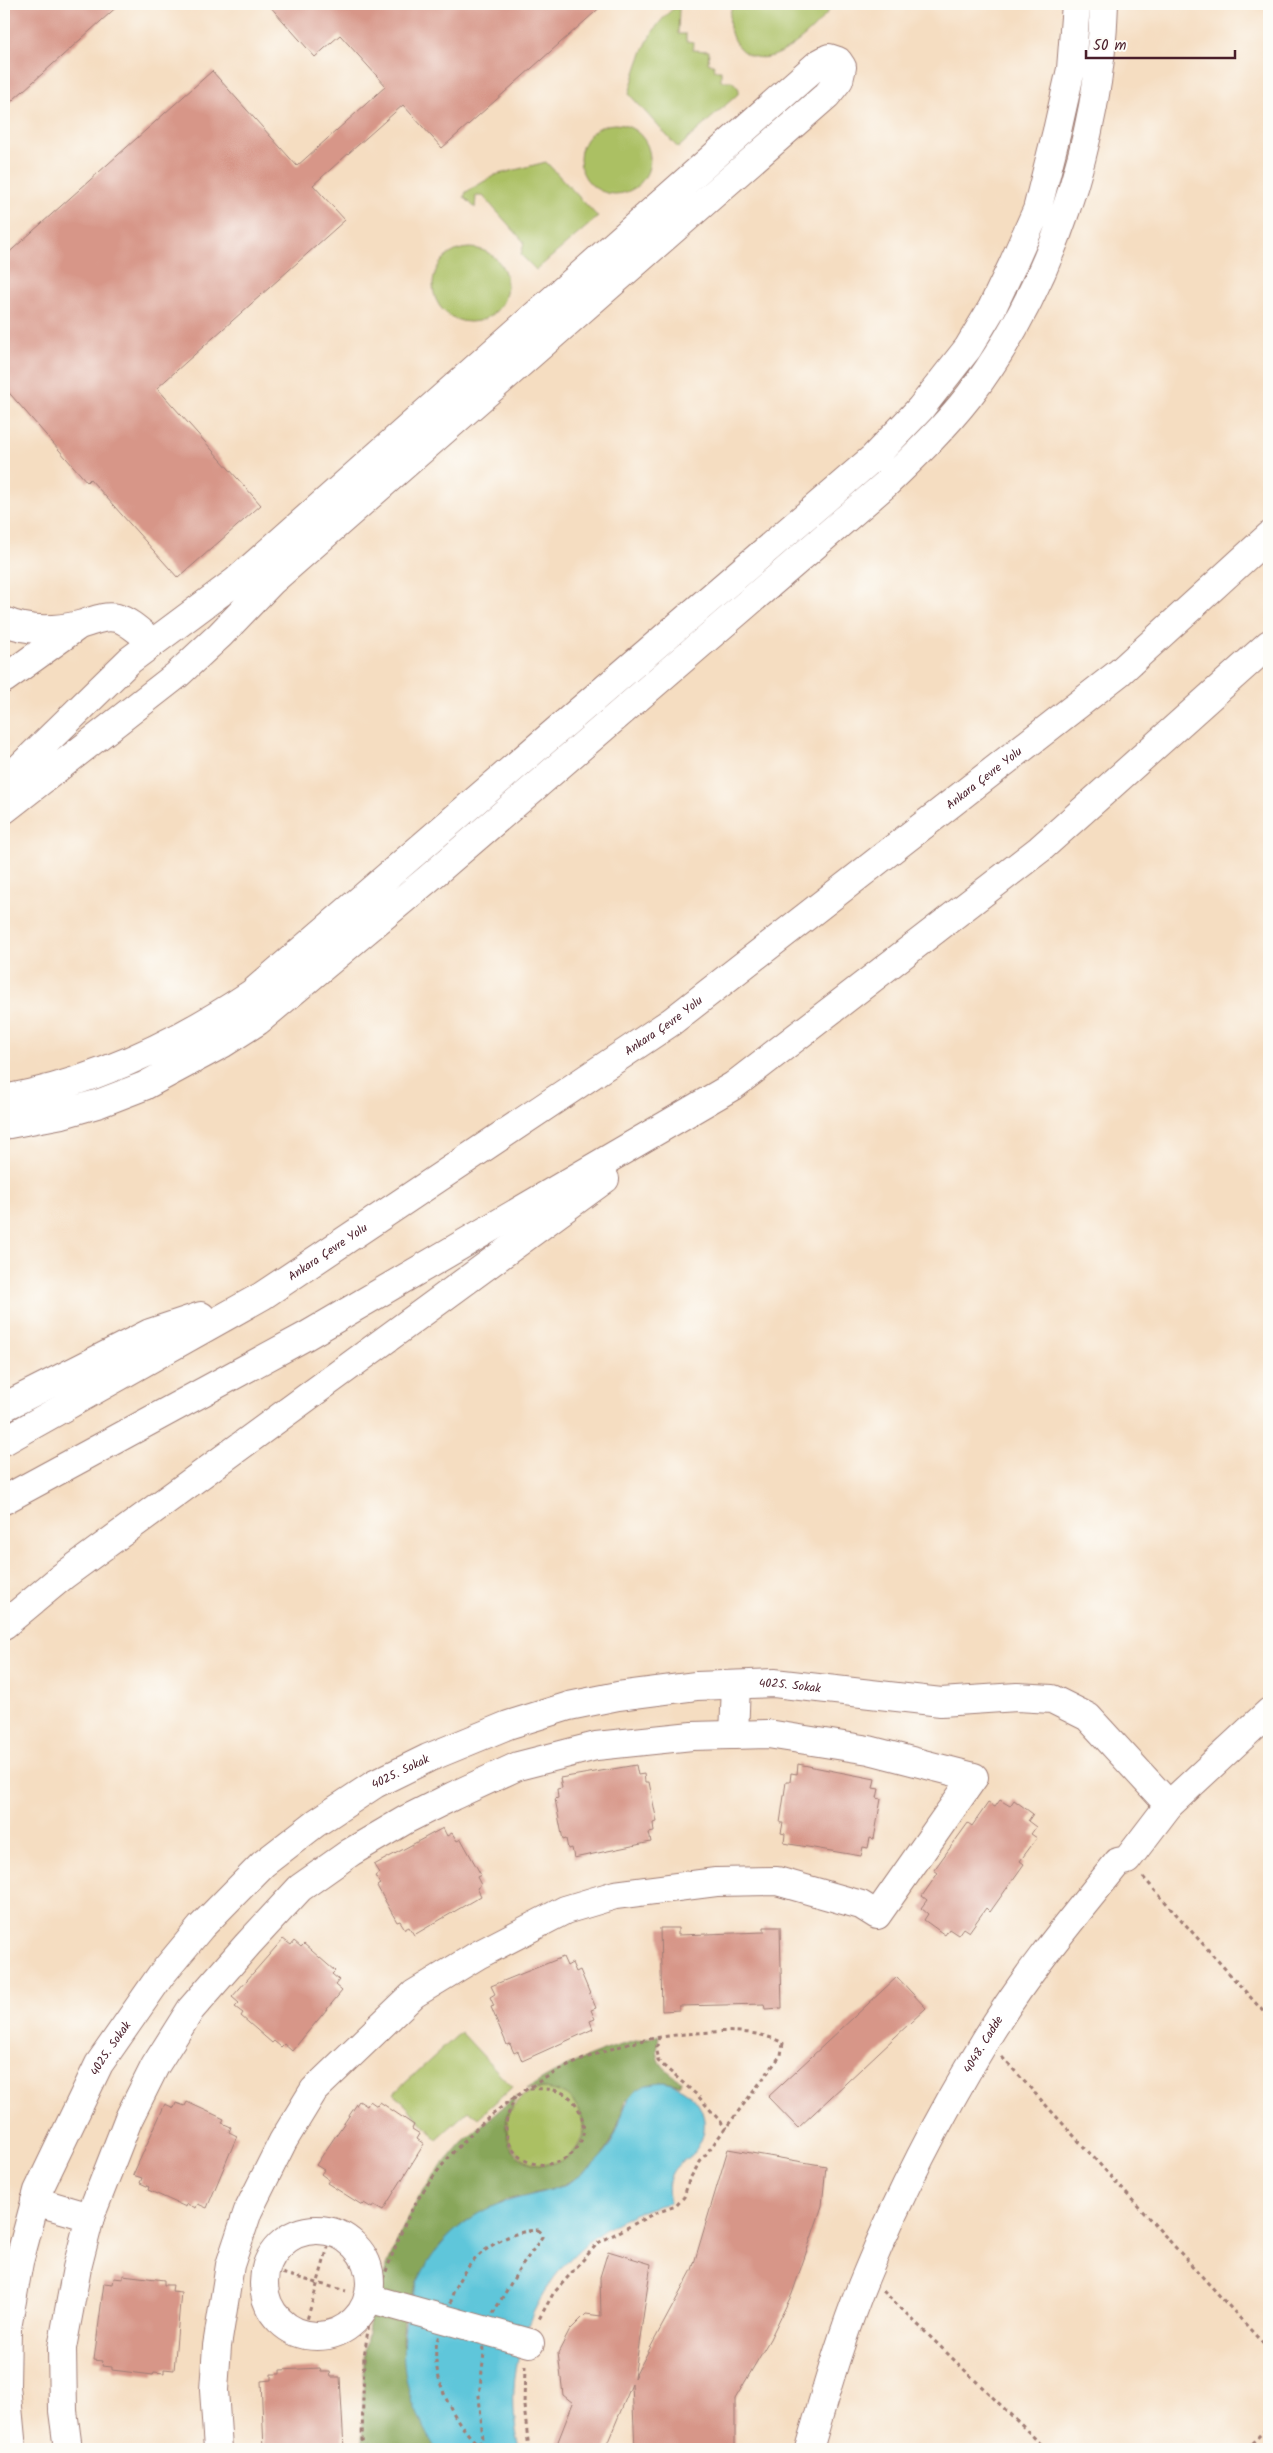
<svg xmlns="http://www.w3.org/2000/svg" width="1273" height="2453" font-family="Kalam,sans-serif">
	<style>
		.green { fill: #abc064; stroke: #7a7048 }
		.forest { fill: #88a65a; stroke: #696242 }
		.water { fill: #5ec6da; stroke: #547282 }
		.building { fill: #d79688 }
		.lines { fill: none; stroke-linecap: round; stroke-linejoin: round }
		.minor-casing { stroke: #a07e76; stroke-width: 30 }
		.major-casing { stroke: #a07e76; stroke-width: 30 }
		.highway-casing { stroke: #a07e76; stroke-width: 30 }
		.path { stroke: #a07e76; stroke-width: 3; stroke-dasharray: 4 4; stroke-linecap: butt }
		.minor { stroke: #fff; stroke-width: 28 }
		.major { stroke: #fff; stroke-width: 28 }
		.highway { stroke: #fff; stroke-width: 28 }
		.labels { text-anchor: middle; stroke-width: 4; stroke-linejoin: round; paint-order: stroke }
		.street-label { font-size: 12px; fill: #4a1f2b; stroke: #fdfcf7 }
	</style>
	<rect width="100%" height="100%" fill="#fdfcf7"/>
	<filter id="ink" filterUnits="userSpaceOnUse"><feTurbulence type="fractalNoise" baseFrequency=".02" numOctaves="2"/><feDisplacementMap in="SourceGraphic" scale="10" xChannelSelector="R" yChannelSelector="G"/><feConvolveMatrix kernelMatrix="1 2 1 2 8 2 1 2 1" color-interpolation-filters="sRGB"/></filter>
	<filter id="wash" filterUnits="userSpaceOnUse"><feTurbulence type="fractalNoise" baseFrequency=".0096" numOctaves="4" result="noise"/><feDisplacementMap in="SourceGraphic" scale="20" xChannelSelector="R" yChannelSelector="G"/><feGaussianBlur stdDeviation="1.12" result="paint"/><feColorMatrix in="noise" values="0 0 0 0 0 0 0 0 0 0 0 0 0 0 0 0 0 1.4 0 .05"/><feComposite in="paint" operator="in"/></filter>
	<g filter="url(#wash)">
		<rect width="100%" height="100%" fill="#f5ddc1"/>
		<path class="green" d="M733,4h100c-9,17 -41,46 -60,52 -33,10 -52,-25 -40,-52z
			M674,8h5l-1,26h8v7l7,1v8l16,1 -1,12 6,2 1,5h6v11h11l7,8 -1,5 -60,54 -49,-54c9,-33 18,-64 45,-86z
			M580 159a35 35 0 1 1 70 0a35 35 0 1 1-70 0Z
			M546,162l52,55 -62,53 -15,-15 3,-13 -41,-46h-7l-1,12 -11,-11 2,-5 29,-17z
			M433 285a37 37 0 1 1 74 0a37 37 0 1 1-74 0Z
			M461,2032l51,55 -34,31 -9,-8 -32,29 -43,-46z
			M507 2127a38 38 0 1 1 76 0a38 38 0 1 1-76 0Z"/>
		<path class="forest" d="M659,2036c-5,26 2,30 22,45l-2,4 -16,-3 -37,18 -12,36 -14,23 -21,18 -25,12 -48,11 -41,22 -24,22 -23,36 -13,29 -3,33 32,103 3,4h-72l-3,-9 2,-83 5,-31 5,-27 26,-65 19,-37 20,-28 23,-27 54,-46c-4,11 -11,21 -10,32 3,62 101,37 73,-18 -11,-21 -31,-22 -52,-21 40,-26 86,-45 132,-53z"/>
		<path class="water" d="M663,2082c34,6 55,40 31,70 -7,8 -17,11 -22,21 -5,10 -4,19 -2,30 -110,22 -178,139 -150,246h-83c-6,-7 -10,-17 -15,-26 -40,-74 -14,-173 63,-213 30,-16 69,-14 96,-35 13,-10 27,-23 34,-40 12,-29 9,-50 48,-53z"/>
		<g id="blocks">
			<path class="building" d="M4,4h116l-116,104z
				M268,4h336l-162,144 -39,-43 -90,80 32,35 -188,168 104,117 -83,73 -88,-99 -3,3 -83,-95v-130l208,-186 85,95 89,-80 -46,-51 -25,22z
				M798,1764l77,15 -2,9 6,1 -2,9 4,1 -7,40 -4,-1 -2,10 -5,-1 -2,9 -77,-13 1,-9 -4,-1 2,-10h-3l6,-41h4l1,-9 6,1z
				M636,1765l2,10 6,-1 1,8h4l8,40 -4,1 1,9 -5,1 2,9 -77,16 -2,-10 -4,1 -2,-10 -3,1 -8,-41 3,-1 -1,-9 5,-1 -2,-10z
				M1000,1800l10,6 4,-6 19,14 -5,7 8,6 -5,7 6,4 -17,23 4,3 -34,48 -4,-4 -17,24 -6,-4 -5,7 -9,-6 -4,6 -21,-15 4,-6 -7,-6 6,-8 -5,-4 16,-23 -4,-3 34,-47 4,3 16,-23 7,4z
				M443,1828l4,8 5,-3 5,8 4,-2 20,36 -4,2 4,8 -4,3 4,8 -67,39 -5,-8 -4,2 -5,-8 -3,1 -20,-36 3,-2 -5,-8 4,-3 -5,-8z
				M764,1927h16l2,81 -17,1 -1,-5 -85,2v4l-17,1 -2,-83h18v7l86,-3z
				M283,1939l8,6 3,-4 7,6 3,-3 31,27 -3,3 7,6 -4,5 7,6 -50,60 -8,-7 -3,3 -7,-6 -2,2 -31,-27 2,-3 -8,-6 4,-4 -7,-6z
				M563,1957l4,9 5,-3 4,9 4,-2 16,38 -5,2 4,9 -5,2 3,8 -71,32 -4,-10 -4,2 -4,-9 -3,1 -16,-38 3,-1 -4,-9 5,-3 -4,-8z
				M897,1977l29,31 -128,120 -30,-31z
				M359,2101l8,5 3,-5 7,5 3,-4 34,23 -2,4 8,5 -3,5 7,5 -41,66 -9,-5 -2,3 -8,-5 -2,2 -35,-22 2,-3 -8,-6 3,-4 -8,-5z
				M187,2102l37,17 -2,4 9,4 -2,5 8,4 -30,72 -9,-4 -2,4 -9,-4 -1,3 -38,-17 1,-3 -9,-4 2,-5 -9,-3 32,-71 9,4 2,-5 9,3z
				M728,2149l98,17 -4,40 -30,88 -22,45 -35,60v50h-100l-3,-65 -27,65h-50l18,-46 -10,-8 -5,-42 12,-23 16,-16 15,2 -1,-39 8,-26 43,13 -17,114 58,-108z
				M123,2275l41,5v5h9l-1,6 9,1 -7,78 -10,-1v4l-10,-1 -1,3 -41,-5v-3l-10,-1 1,-5 -9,-1 10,-77 9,1 1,-6 9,1z
				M320,2368l1,4h9l1,5h9l4,72h-80l-3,-68 10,-1v-6h9v-4z"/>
		</g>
	</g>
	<g filter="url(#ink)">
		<use href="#blocks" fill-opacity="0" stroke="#a07e76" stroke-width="1"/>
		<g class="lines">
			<defs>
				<g id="minor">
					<path d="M4,621c24,11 49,10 75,4 13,-3 23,-10 38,-7 12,3 25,16 35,24"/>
					<path d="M4,679l71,-51"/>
					<path d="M734,1735l2,-50"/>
					<path d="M35,2201l55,16"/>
					<circle cx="317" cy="2283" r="53"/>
					<path d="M368,2298l162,45"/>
					<path id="s1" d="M12,2449l-6,-63 1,-58 12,-66 19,-71 61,-127 62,-89 40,-48 62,-63 53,-41 59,-39 53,-26 80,-33 61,-19 49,-10 78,-10 78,-3 167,19 76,-5 35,2 36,18 81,88"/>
					<path d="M68,2449l-5,-38 -1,-63 15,-80 13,-51 38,-97 27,-54 36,-57 57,-65 52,-56 51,-36 56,-33 46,-23 65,-30 78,-20 96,-10 76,-2 101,16 105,27 -97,138 -16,-10 -84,-24 -61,1 -101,13 -50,15 -87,45 -64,39 -100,96 -31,51 -35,70 -18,54 -13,81 -3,44 4,59"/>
					<path id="s2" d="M809,2449c17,-59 34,-119 58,-176 33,-80 73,-158 118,-232 38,-64 86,-121 133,-179l9,-2 42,-55 100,-93"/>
				</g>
				<path id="major" d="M4,783l126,-123 106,-79 582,-517 11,-6 9,3 4,6 -3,13 -12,15 -556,487 -51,53 -43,40 -173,135
					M4,1099c89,-16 172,-55 247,-105l623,-537 46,-48 48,-61 24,-40 20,-42 25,-56 20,-79 14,-62 5,-65
					M4,1125l58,-11 38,-11 44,-17 78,-42 36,-23 170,-142 458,-395c29,-28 58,-56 83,-88 82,-107 131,-258 135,-392"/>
				<g id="highway">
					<path d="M4,1407l146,-74 51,-17"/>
					<path id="s3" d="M4,1441l258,-145 409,-274 449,-350 149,-136"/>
					<path d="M4,1500l302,-164 427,-250 307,-237 229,-205"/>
					<path d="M4,1625l59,-49 542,-397"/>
				</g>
			</defs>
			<use href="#minor" class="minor-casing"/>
			<use href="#major" class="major-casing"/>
			<use href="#highway" class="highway-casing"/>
			<path class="path" d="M1143,1877l126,141
				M659,2036l-3,15 2,10 39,34 30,34
				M1002,2057l267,293
				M515,2096c-3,11 -10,21 -9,33 5,61 101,36 72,-21 -10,-20 -31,-20 -50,-19
				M538,2230l4,3v4l-25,36 -34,57 1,23 -5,43 4,44 -5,4c-25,-21 -50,-73 -40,-106 3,-10 10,-18 13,-27 1,-6 -1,-10 1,-15 11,-35 49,-65 86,-66z
				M267,2269l79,22
				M383,2279c11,-28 21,-58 37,-83 59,-91 158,-153 266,-162 32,-3 68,-6 97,9l-2,12 -81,107 -11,18 -5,17 -8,9 -23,8 -55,29 -45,51 -15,27
				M883,2291l163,158
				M303,2334l29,-101
				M525,2366l-1,40 5,43
				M365,2449l-3,-9 2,-83 5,-34
				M1246,2449l23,-23"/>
			<use href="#minor" class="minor"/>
			<use href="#major" class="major"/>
			<use href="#highway" class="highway"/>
		</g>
	</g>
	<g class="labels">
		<g class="street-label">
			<text dy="4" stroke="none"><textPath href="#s3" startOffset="1185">Ankara Çevre Yolu</textPath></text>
			<text dy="4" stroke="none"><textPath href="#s3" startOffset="780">Ankara Çevre Yolu</textPath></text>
			<text dy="4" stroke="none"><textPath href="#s3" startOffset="375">Ankara Çevre Yolu</textPath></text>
			<text dy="4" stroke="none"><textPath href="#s1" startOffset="1232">4025. Sokak</textPath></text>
			<text dy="4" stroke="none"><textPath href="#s1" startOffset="828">4025. Sokak</textPath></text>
			<text dy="4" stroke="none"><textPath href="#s2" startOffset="442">4048. Cadde</textPath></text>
			<text dy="4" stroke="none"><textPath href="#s1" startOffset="422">4025. Sokak</textPath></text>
		</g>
	</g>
	<rect width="1273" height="2453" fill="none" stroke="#fdfcf7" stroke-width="20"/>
	<path d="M1086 50v8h149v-8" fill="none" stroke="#4a1f2b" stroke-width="2.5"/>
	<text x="1093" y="50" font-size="15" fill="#4a1f2b" stroke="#fdfcf7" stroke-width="4" paint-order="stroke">50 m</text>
</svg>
